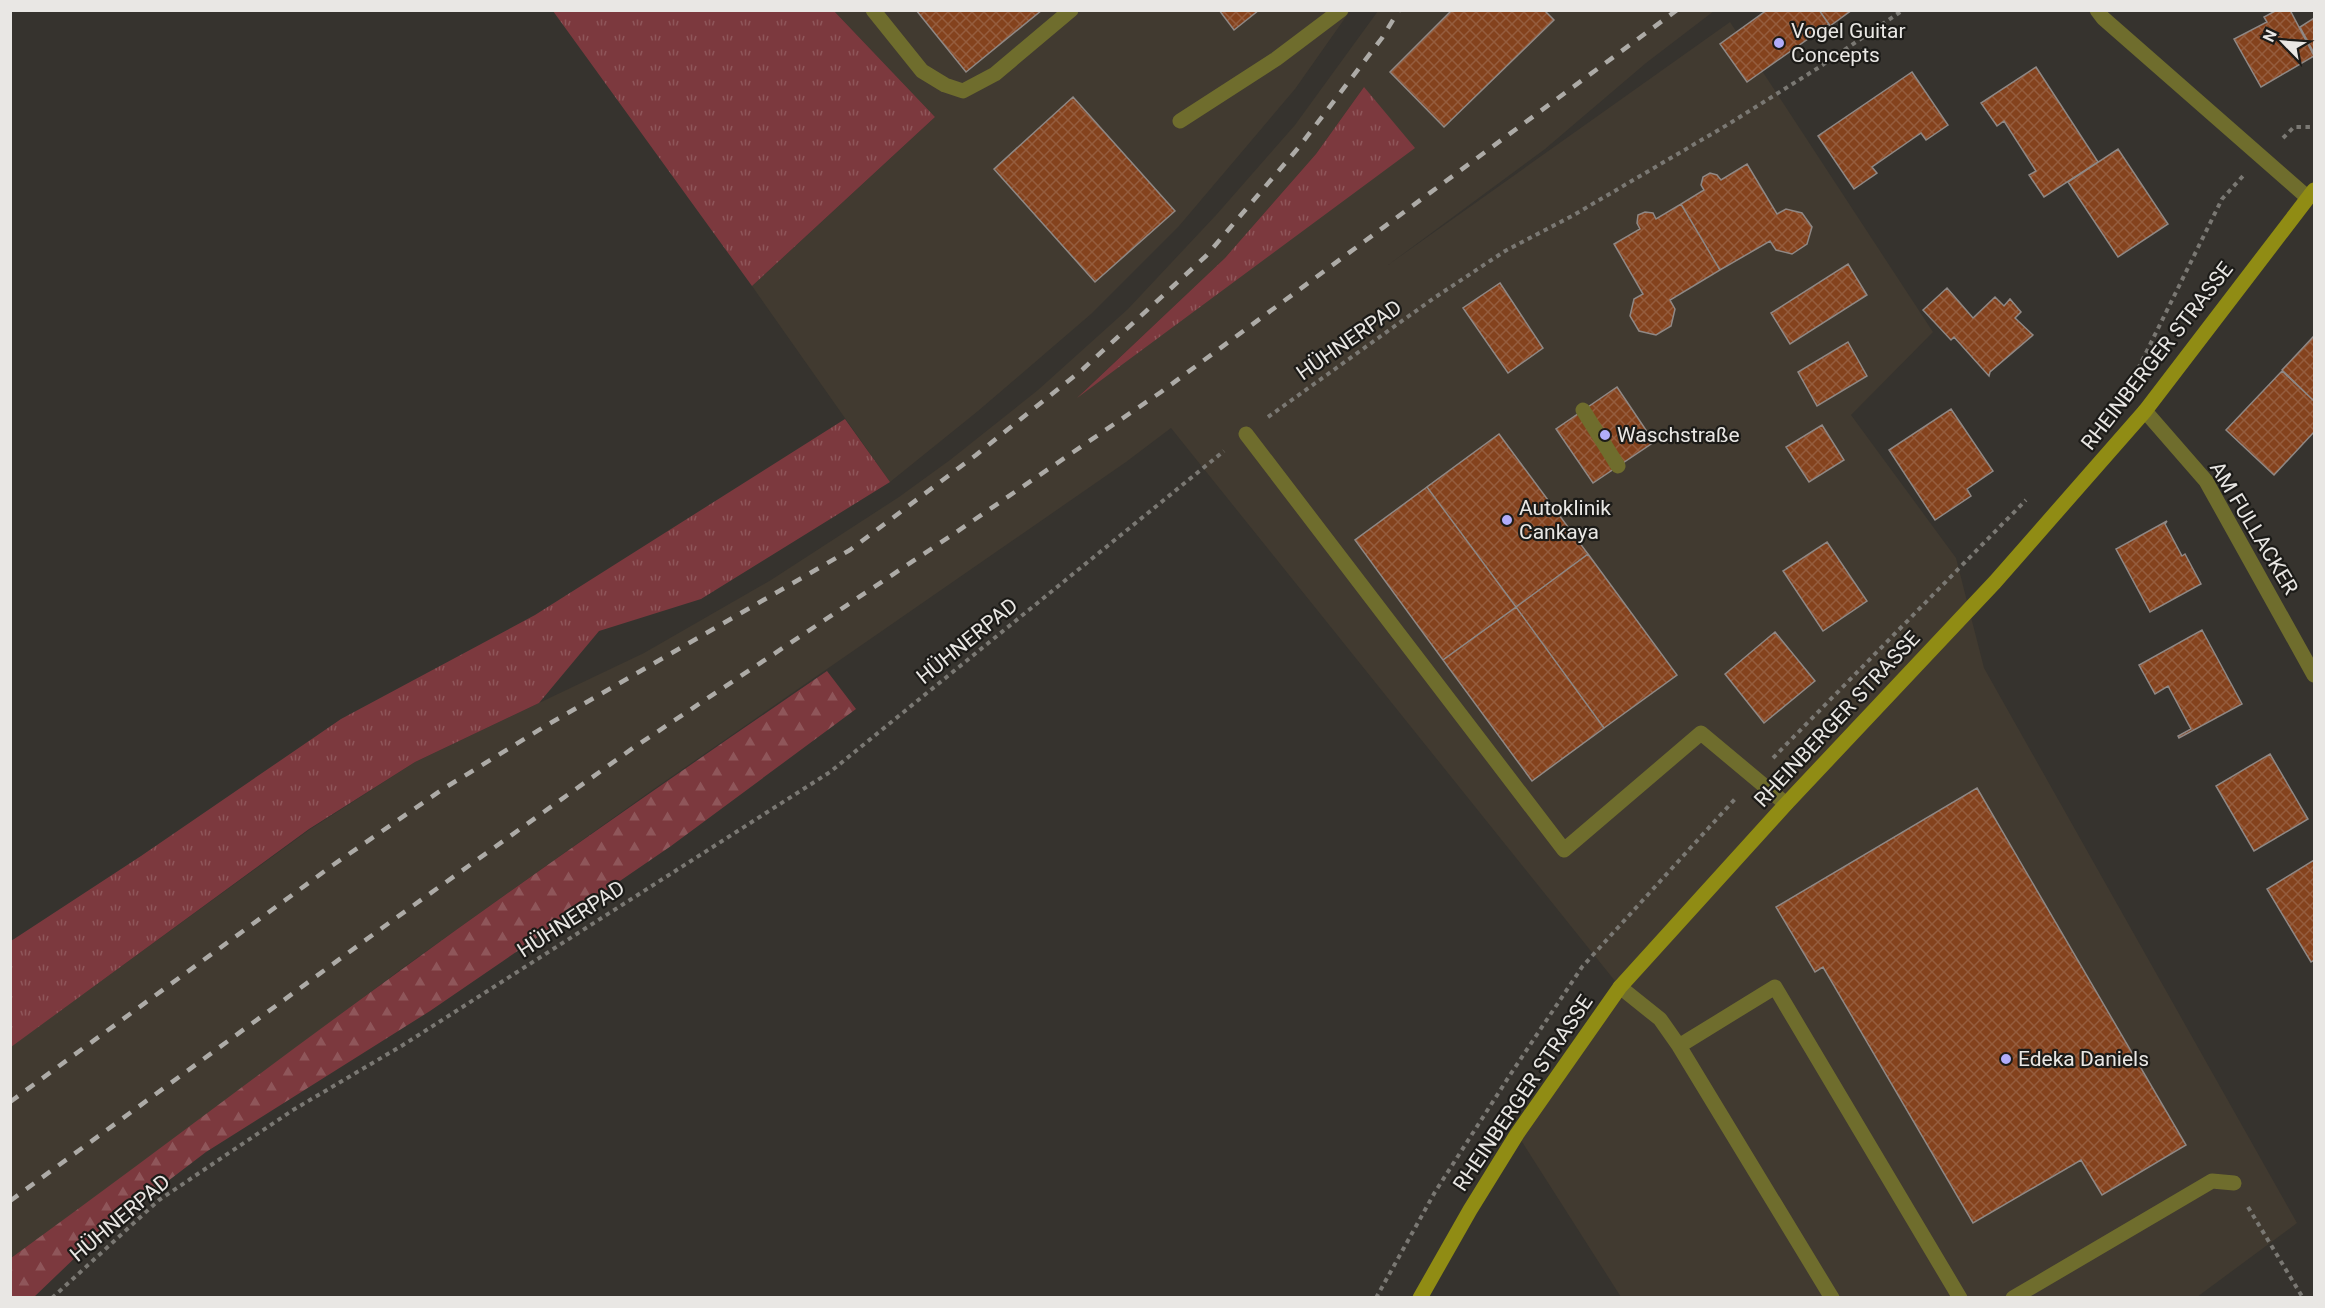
<svg xmlns="http://www.w3.org/2000/svg" width="2325" height="1308" font-family="Roboto,sans-serif">
	<style>
		.built { fill: #413a30; fill-rule: evenodd }
		.grass { fill: url(#grass-tufts) }
		.forest { fill: url(#forest-firs) }
		.building { fill: url(#building-cross-hatch); stroke: #8f8885; stroke-width: 1.5 }
		.lines { fill: none; stroke-linecap: round; stroke-linejoin: round }
		.path { stroke: #7a7873; stroke-width: 4; stroke-dasharray: 4.5 4.5; stroke-linecap: butt }
		.lane { stroke: #6f6d2d; stroke-width: 15 }
		.street { stroke: #6f6d2d; stroke-width: 15 }
		.secondary { stroke: #908c14; stroke-width: 15 }
		.rail { stroke: #adaba7; stroke-width: 4.5; stroke-dasharray: 10 10; stroke-linecap: butt }
		.poi-dot { fill: #b1adfa; stroke: #1c1b18; stroke-width: 2 }
		.labels { text-anchor: middle; stroke-width: 4.5; stroke-linejoin: round; paint-order: stroke }
		.poi-label { font-size: 21px; fill: #e9e7e4; stroke: #1c1b18; text-anchor: start }
		.street-label { font-size: 21px; fill: #e9e7e4; stroke: #1c1b18 }
	</style>
	<defs>
		<pattern id="grass-tufts" width="24" height="20" patternUnits="userSpaceOnUse" patternTransform="scale(1.5)"><rect width="24" height="20" fill="#7c393e"/><path d="M3 7l-1-3M5 7V3M7 7l1-3M15 17l-1-3M17 17v-4M19 17l1-3" fill="none" stroke="#8f565a"/></pattern>
		<pattern id="forest-firs" width="22" height="20" patternUnits="userSpaceOnUse" patternTransform="scale(1.5)"><rect width="22" height="20" fill="#7c393e"/><path d="M5 1l3.5 6h-7zM16 11l3.5 6h-7z" fill="#8f565a"/></pattern>
		<pattern id="building-cross-hatch" width="8" height="8" patternUnits="userSpaceOnUse" patternTransform="scale(1.5)"><rect width="8" height="8" fill="#84421d"/><path d="M0 0l8 8M0 8l8-8" fill="none" stroke="#955d3e"/></pattern>
	</defs>
	<rect width="100%" height="100%" fill="#36332e"/>
	<path class="built" d="M834,11h516l-55,78 -116,137 -88,88 -113,97 -88,71 -138,-196 183,-169z
		M1378,11h336l-68,52 -101,86 -157,116 342,-243 203,310 -82,83 105,143 28,110 313,555 -100,74h-576l-104,-163 102,-148 -448,-558 -45,34 -475,329 -251,179 -274,205 -115,83 -1,-211 299,-217 106,-68 229,-109 127,-73 128,-83 51,-37 88,-70 90,-81 89,-95 78,-89zM1364,87l-59,141 -223,165 143,-135 91,-104z"/>
	<path class="grass" d="M553,11h281l101,106 -183,169z
		M1364,87l51,61 -338,250 148,-140 91,-104z
		M845,419l45,63 -189,117 -102,32 -60,72 -124,59 -106,67 -298,218v-106l130,-85 200,-137 194,-104z"/>
	<path class="forest" d="M827,671l29,38 -185,137 -241,165 -224,141 -101,77 -71,68h-23v-39c131,-95 259,-193 390,-288 140,-102 283,-201 426,-299z"/>
	<path class="building" d="M916,10h126l-76,62z
		M1219,10h40l-25,20z
		M1452,10h92l10,10 -110,107 -54,-55z
		M1767,10h52l10,14 -82,58 -27,-38z
		M1819,10h33l-22,16z
		M2277,10h13l24,46 -53,31 -27,-48 33,-17 -3,-5z
		M2314,18v35l-14,-26z
		M2036,67l62,95 -54,35 -15,-22 7,-4 -32,-50 -7,5 -16,-23z
		M1912,72l36,53 -22,15 -5,-7 -49,34 5,6 -23,16 -36,-53z
		M1073,97l102,114 -80,71 -101,-113z
		M2118,149l50,75 -50,33 -50,-75z
		M1747,164l30,50 9,-5 16,4 10,14 -5,17 -15,10 -16,-4 -6,-9 -50,29 -39,-66 23,-14 -3,-5 2,-8 7,-4 7,2 4,5z
		M1681,204l39,66 -50,30 5,9 -4,17 -15,9 -17,-4 -9,-15 4,-17 9,-5 -29,-50 26,-15 -3,-6 1,-8 7,-3 8,1 3,6z
		M1848,264l19,31 -77,49 -19,-31z
		M1500,283l43,65 -35,25 -45,-65z
		M1947,288l26,30 22,-21 9,9 6,-7 11,13 -6,6 18,17 -43,37 -1,4 -35,-39 -3,3 -28,-30z
		M2314,336v65l-32,-31z
		M1848,342l19,34 -50,30 -19,-34z
		M2282,371l32,30v31l-40,43 -48,-45z
		M1617,387l37,55 -61,41 -37,-54z
		M1951,409l42,62 -26,18 4,7 -36,24 -46,-70z
		M1822,425l22,35 -35,22 -23,-35z
		M1499,434l89,120 -72,53 -89,-120z
		M1427,487l89,120 -73,53 -88,-120z
		M2167,521l-2,3 17,32 3,-2 16,30 -51,28 -34,-63z
		M1827,542l40,59 -44,30 -40,-60z
		M1588,554l89,121 -73,53 -88,-121z
		M1516,607l88,121 -72,53 -89,-121z
		M2202,630l40,74 -63,34 -1,-2 13,-7 -23,-43 -13,8 -16,-29z
		M1775,632l40,49 -51,42 -39,-49z
		M2270,754l38,65 -54,32 -38,-65z
		M1977,788l209,357 -84,50 -21,-35 -108,63 -150,-256 -8,5 -39,-65z
		M2314,860v100l-3,2 -44,-73z"/>
	<g class="lines">
		<path class="path" d="M2283,138l11,-11h20
			M2138,369l84,-170 21,-23
			M1268,417l166,-119 71,-47 67,-35 155,-91 91,-57 85,-58
			M1773,758l253,-258
			M2248,1207l55,91
			M52,1298l107,-98 134,-90 110,-65 427,-273 394,-321
			M1376,1298l59,-106 75,-117 72,-108 153,-168"/>
		<path class="lane" d="M873,10l49,61 23,14 18,6 32,-17 76,-64
			M1180,121l96,-62 65,-49
			M1583,410l35,56
			M1246,434l318,416 137,-117 85,71
			M1620,987l40,32 19,27 153,252
			M1679,1046l96,-59 185,311
			M2013,1298l199,-117 22,2"/>
		<path class="street" d="M2097,10l6,8 204,179
			M2145,411l61,70 108,194"/>
		<path class="secondary" d="M1420,1298l50,-88 47,-76 103,-147 166,-183 209,-222 150,-171 169,-221"/>
		<path class="rail" d="M10,1102l323,-237 110,-76 104,-64 303,-175 126,-95 107,-86 123,-113 93,-109 83,-109 17,-28
			M10,1201l372,-273 251,-180 319,-213 209,-143 516,-382"/>
	</g>
	<g class="poi-dot">
		<circle cx="1779" cy="43" r="6"/>
		<circle cx="1605" cy="435" r="6"/>
		<circle cx="1507" cy="520" r="6"/>
		<circle cx="2006" cy="1059" r="6"/>
	</g>
	<g class="labels">
		<g class="poi-label">
			<text x="1791" y="38">Vogel Guitar<tspan x="1791" dy="24">Concepts</tspan></text>
			<text x="1617" y="442">Waschstraße</text>
			<text x="1519" y="515">Autoklinik<tspan x="1519" dy="24">Cankaya</tspan></text>
			<text x="2018" y="1066">Edeka Daniels</text>
		</g>
		<g class="street-label">
			<text transform="translate(1349 340) rotate(-35)" y="7">HÜHNERPAD</text>
			<text transform="translate(2157 356) rotate(-52)" y="7">RHEINBERGER STRASSE</text>
			<text transform="translate(2254 528) rotate(59)" y="7">AM FULLACKER</text>
			<text transform="translate(967 641) rotate(-39)" y="7">HÜHNERPAD</text>
			<text transform="translate(1837 719) rotate(-47)" y="7">RHEINBERGER STRASSE</text>
			<text transform="translate(571 919) rotate(-33)" y="7">HÜHNERPAD</text>
			<text transform="translate(1523 1093) rotate(-56)" y="7">RHEINBERGER STRASSE</text>
			<text transform="translate(120 1218) rotate(-40)" y="7">HÜHNERPAD</text>
		</g>
	</g>
	<rect width="2325" height="1308" fill="none" stroke="#e9e7e4" stroke-width="24"/>
	<g transform="translate(2283 42) rotate(295)" stroke="#1c1b18" stroke-width="4.5" paint-order="stroke">
	<path d="M0-4.5L10 22L0 15L-10 22Z" fill="#e9e7e4"/>
	<text y="-9" font-size="16" font-weight="bold" text-anchor="middle" fill="#e9e7e4">N</text>
	</g>
</svg>
